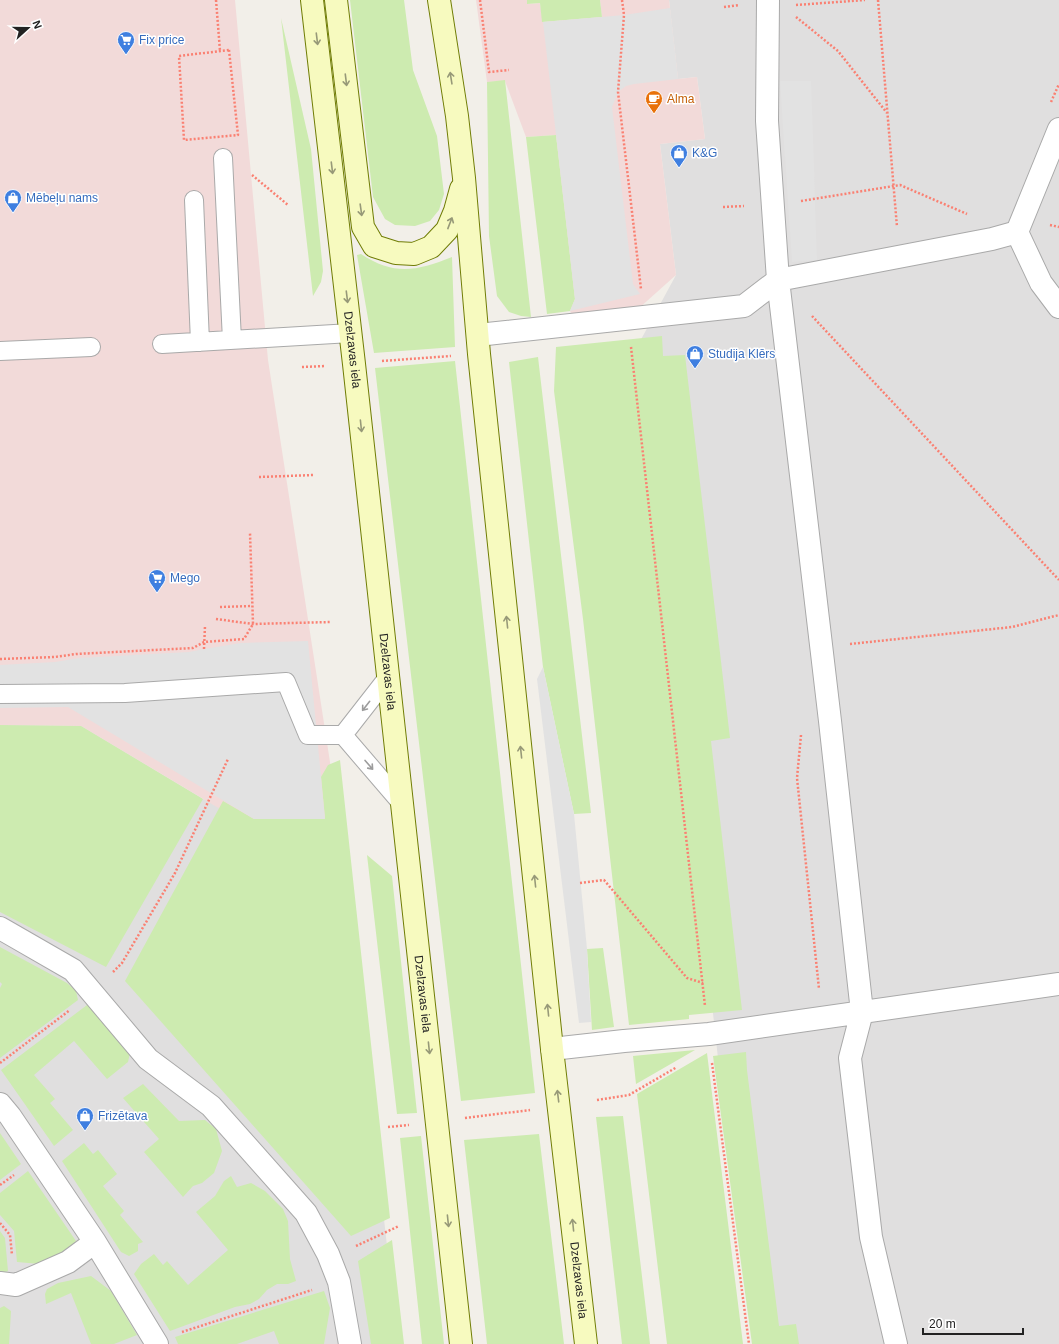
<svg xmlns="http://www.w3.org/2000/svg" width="1059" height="1344" font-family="Arial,sans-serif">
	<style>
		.residential { fill: #e0dfdf }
		.commercial { fill: #f2dad9 }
		.grass { fill: #cdebb0 }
		.parking { fill: #e2e2e2 }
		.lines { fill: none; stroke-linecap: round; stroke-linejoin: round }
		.service-casing { stroke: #a9a9a9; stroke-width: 20 }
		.minor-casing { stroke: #a9a9a9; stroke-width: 24 }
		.secondary-casing { stroke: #707d05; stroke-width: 24 }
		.path { stroke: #fa8072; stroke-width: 2.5; stroke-dasharray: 2 2; stroke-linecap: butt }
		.service { stroke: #fff; stroke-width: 18 }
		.minor { stroke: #fff; stroke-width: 22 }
		.secondary { stroke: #f7fabf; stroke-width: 22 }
		.oneway { stroke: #979978 }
		.oneway2 { stroke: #9c9c9c }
		.labels { text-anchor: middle; stroke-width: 3; stroke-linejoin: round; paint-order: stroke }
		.shop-label { font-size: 12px; fill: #366cbe; stroke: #fff; text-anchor: start }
		.food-label { font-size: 12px; fill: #c56008; stroke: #fff; text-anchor: start }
		.street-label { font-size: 12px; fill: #222; stroke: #fff }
	</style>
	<rect width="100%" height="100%" fill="#f2efe9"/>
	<path class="residential" d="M669,0h390v1344h-303l-38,-286 -80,-713 38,-70 -16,-131 45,-5 -8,-62 -19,2z
		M0,725l81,1 122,73 137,28 58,517h-398z"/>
	<path class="commercial" d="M0,0h235l33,360 72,467 -88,1 -171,-102 -81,-1z
		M476,0h51v4l13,-1 3,19 59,-5 -2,-17h69l9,79 19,-2 8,62 -45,5 16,131 -48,43 -50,6 -8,-13 5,-12 -19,-164 -30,2 -21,-56 -18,1z"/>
	<path class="grass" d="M350,0h54l9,70 24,66 7,58 -5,16 -9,11 -15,5 -20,-1 -10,-6 -12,-22z
		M527,0h73l2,17 -60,5 -2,-19 -13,1z
		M281,18l30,131 12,122 -2,11 -8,14z
		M505,80l26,237 -10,-1 -12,-4 -12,-16 -8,-60 -2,-154z
		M556,135l19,164 -5,12 -23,3 -21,-177z
		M361,254c33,22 56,17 91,3l3,90 -81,6 -17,-98z
		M662,336l1,20 22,-1 45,383 -19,3 31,269 -53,5v4l-60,6 -46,-406 -29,-228 2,-44z
		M538,357l53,456 -17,1 -31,-147 -34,-305z
		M455,361l80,732 -74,8 -86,-733z
		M0,725l81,1 122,73 -97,168 -106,-55z
		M340,760l50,458 -39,18 -226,-255 98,-180 31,18 71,-1 -4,-41 7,-12z
		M367,855l25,21 25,237 -20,1z
		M0,947l67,36 9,8 2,9 -78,58v-70l2,-4 -2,-2z
		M603,948l11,79 -22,3 -5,-81z
		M91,1002l39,51 -2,9 -21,17 -33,-38 -40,34 21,24 -5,4 23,27 -19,16 -53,-76z
		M695,1050l-59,34 -3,-28z
		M746,1052l1,18 32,256 17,-2 3,20h-47l-39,-288z
		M707,1053l36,291h-76l-30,-250z
		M143,1084l36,37 26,-1 11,9 6,22 -8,22 -12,10 -9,3 -10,11 -39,-45 15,-13 -36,-41z
		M623,1116l27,228h-28l-26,-227z
		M0,1133l21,31 -21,16z
		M539,1134l25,210h-77l-23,-204z
		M421,1136l23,208h-22l-22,-206z
		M84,1143l9,11 5,-4 19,24 -14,12 21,25 -4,4 23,27 -5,2v7l-9,5 -8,-4 -59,-91z
		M28,1171l48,70 -13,16 -12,8 -34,-3 -3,-31 -14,-16v-22z
		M231,1176l6,11 14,-4 14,8 18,18 5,12 2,38 6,22 -8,3h-11l-10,6 -8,9 -9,5 -15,3 -65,24 -36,-57 7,-10 13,-10 9,11 4,-4 21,24 40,-35 -32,-38 19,-16 9,-15z
		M0,1231l5,7 3,33 -8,3z
		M392,1240l12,104h-33l-13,-83z
		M91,1276l20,15 26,44 -23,9h-23l-20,-51 -25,11 -1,-10 2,-5 11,-6z
		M324,1291l6,17 -6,36h-45l-5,-13 -37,13h-59l-3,-7z
		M4,1306l7,5 -2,33h-9v-36z"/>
	<path class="parking" d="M670,8l8,71 -44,5 -8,2 -8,6 -6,15 21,177 7,10 -70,17 5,-12 -32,-277 81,-7z
		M780,81h31l6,179 -25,2z
		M308,641l17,178h-71l-186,-112 -68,1v-43l55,-3 24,-4 110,-6 15,-3 37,-6z
		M543,667l31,147 13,135 4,73 -12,1 -42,-344z"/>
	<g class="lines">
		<defs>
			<path id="service" d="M223,158l9,182
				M194,200l6,142
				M162,344l189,-11
				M0,351l91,-4
				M0,694l125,-1 161,-11 22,53h35l60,70
				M343,735l46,-59"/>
			<path id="minor" d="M1059,129l-42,103 24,51 18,24
				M478,335l266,-29 34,-26 -11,-159 1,-121
				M0,928l73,42 75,89 63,47 95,107 22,41 11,28 11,62
				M552,1049l72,-8 85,-7 350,-50
				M0,1104l10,12 85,126 62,102
				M0,1283l16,2 52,-23 27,-20
				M896,1344l-25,-107 -21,-179 12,-46 -32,-291 -52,-441 214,-41 25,-7"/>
			<g id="secondary">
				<path id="s1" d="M312,0l42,364 107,980"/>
				<path d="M336,0l27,227 11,19 22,7 18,1 17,-7 16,-17 8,-19 6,-22"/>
				<path id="s2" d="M439,0l18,116 7,62 15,176 73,695 34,295"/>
			</g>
		</defs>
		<use href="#service" class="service-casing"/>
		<use href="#minor" class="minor-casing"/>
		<use href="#secondary" class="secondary-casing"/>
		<path class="path" d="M216,0l4,51
			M480,0l9,72 20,-2
			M622,0l2,15 -6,77 23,197
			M878,0l19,227
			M796,5l69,-5
			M724,7l15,-2
			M796,17l42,34 49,62
			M229,50l9,85 -54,5 -5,-84z
			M1051,102l8,-18
			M252,175l36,30
			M801,201l99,-16 67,29
			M723,207l21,-1
			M1050,225l9,2
			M812,316l247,264
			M631,347l74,659
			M382,361l69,-5
			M302,367l24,-1
			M259,477l55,-2
			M220,607l32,-1
			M216,619l37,5 78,-2
			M850,644l162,-17 47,-12
			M204,649l1,-23
			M0,659l55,-2 21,-3 117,-6 11,-6 40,-3 9,-15 -3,-91
			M801,735l-4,43 22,211
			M580,883l24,-3 83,98 16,5
			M113,972l9,-9 53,-90 53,-114
			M0,1063l70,-53
			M712,1063l37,281
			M597,1100l32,-5 48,-28
			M465,1118l65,-8
			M388,1127l21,-2
			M0,1185l14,-10
			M0,1223l10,12 2,20
			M356,1246l43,-20
			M182,1332l130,-42"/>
		<use href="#service" class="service"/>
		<use href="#minor" class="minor"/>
		<use href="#secondary" class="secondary"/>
	</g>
	<defs><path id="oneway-shaft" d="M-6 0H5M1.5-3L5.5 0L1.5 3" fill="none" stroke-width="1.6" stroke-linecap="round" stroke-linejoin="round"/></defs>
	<g class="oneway">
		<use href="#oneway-shaft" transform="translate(317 39) rotate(83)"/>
		<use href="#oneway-shaft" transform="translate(451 78) rotate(-99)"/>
		<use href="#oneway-shaft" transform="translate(346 80) rotate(83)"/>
		<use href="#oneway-shaft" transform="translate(332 168) rotate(83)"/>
		<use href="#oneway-shaft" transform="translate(361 210) rotate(82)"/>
		<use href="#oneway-shaft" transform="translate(450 223) rotate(-69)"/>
		<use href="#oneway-shaft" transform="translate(347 297) rotate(83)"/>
		<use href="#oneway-shaft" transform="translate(361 426) rotate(84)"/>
		<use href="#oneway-shaft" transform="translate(507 622) rotate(-96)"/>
		<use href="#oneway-shaft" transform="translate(521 752) rotate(-96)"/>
		<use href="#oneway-shaft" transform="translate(535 881) rotate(-96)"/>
		<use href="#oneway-shaft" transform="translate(548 1010) rotate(-96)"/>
		<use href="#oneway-shaft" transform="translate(429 1048) rotate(84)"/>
		<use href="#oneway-shaft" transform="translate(558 1096) rotate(-97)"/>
		<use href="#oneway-shaft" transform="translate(448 1221) rotate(84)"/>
		<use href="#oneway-shaft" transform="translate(573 1225) rotate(-96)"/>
	</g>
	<g class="oneway2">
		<use href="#oneway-shaft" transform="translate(366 706) rotate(128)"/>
		<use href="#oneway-shaft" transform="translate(369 765) rotate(49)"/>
	</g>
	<defs>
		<symbol id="supermarket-pin" viewBox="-11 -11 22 30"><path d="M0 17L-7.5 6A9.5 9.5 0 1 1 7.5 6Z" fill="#3f7fe0" stroke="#fff"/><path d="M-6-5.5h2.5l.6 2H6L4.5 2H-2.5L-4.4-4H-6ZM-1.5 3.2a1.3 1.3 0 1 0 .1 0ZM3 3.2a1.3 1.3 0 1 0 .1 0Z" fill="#fff"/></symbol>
		<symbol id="cafe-pin" viewBox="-11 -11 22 30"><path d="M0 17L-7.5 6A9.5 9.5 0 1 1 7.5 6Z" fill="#e8710a" stroke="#fff"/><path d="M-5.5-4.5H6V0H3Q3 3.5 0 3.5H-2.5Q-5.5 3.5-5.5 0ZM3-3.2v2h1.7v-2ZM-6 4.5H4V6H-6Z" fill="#fff"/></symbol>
		<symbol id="shop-pin" viewBox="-11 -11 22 30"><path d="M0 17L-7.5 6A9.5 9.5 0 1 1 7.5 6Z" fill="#3f7fe0" stroke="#fff"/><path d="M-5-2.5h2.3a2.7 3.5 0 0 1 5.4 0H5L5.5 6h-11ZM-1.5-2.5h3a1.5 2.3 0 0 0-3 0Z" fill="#fff"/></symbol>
	</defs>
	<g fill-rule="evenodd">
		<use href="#supermarket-pin" x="116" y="30" width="20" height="27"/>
		<use href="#cafe-pin" x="644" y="89" width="20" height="27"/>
		<use href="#shop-pin" x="669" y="143" width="20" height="27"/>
		<use href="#shop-pin" x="3" y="188" width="20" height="27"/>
		<use href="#shop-pin" x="685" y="344" width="20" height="27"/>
		<use href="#supermarket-pin" x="147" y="568" width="20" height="27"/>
		<use href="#shop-pin" x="75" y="1106" width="20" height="27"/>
	</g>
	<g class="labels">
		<g class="shop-label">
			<text x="139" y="44">Fix price</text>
			<text x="692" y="157">K&amp;G</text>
			<text x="26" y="202">Mēbeļu nams</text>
			<text x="708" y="358">Studija Klērs</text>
			<text x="170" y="582">Mego</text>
			<text x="98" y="1120">Frizētava</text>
		</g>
		<g class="food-label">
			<text x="667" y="103">Alma</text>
		</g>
		<g class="street-label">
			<text dy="4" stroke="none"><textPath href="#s1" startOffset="352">Dzelzavas iela</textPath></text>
			<text dy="4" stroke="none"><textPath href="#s1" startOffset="676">Dzelzavas iela</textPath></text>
			<text dy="4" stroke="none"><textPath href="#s1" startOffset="1000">Dzelzavas iela</textPath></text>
			<text dy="4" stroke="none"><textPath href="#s2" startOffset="1288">Dzelzavas iela</textPath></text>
		</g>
	</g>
	<g transform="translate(28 28) rotate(69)" stroke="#ffffff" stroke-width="3" paint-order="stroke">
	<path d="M0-3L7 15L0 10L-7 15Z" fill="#222222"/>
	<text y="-6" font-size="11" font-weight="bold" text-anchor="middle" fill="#222222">N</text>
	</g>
	<path d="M923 1328v6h100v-6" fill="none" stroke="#222222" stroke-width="2"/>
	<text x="929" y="1328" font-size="12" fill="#222222" stroke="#ffffff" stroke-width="3" paint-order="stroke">20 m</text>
</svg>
